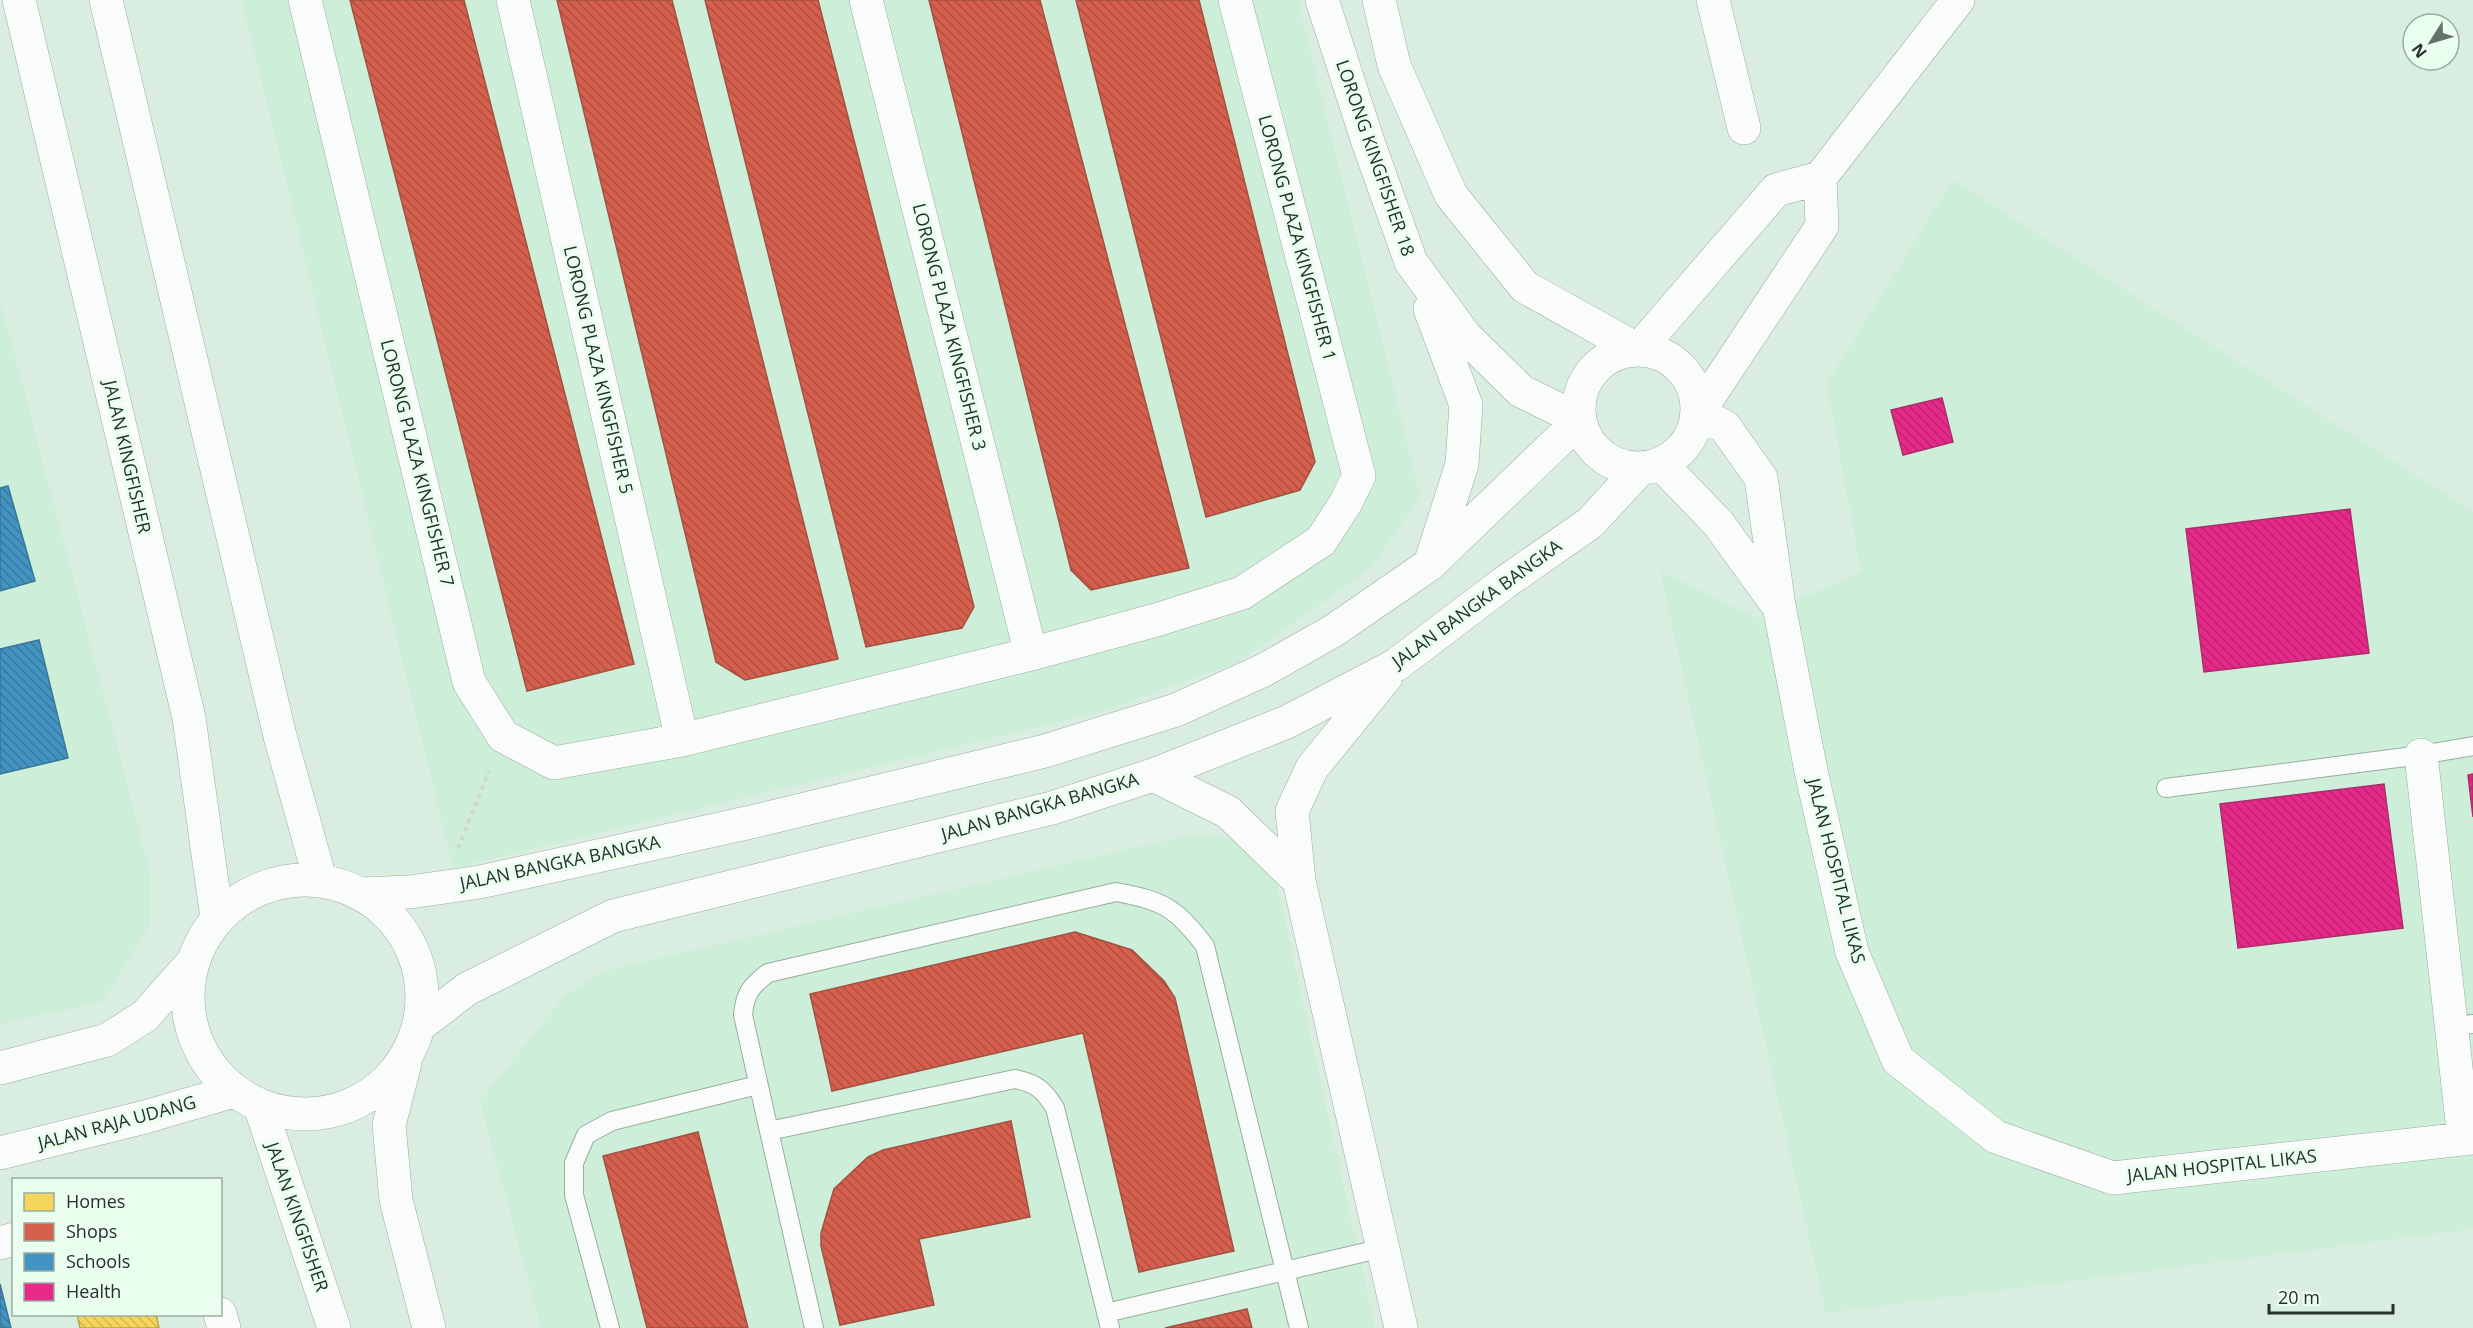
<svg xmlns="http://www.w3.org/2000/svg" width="2473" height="1328" font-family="'Open Sans',sans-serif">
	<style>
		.built { fill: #cdeed8 }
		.homes { fill: url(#homes-back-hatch); stroke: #b7a44d; stroke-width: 1.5 }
		.shops { fill: url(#shops-back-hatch); stroke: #a15242; stroke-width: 1.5 }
		.schools { fill: url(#schools-back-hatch); stroke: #3a7695; stroke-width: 1.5 }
		.health { fill: url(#health-back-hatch); stroke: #ad2c6d; stroke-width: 1.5 }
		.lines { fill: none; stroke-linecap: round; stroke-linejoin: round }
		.lane-casing { stroke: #9caca1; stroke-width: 20 }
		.street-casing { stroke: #9caca1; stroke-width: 34 }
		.path { stroke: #cfd5d1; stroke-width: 4; stroke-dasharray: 4.5 4.5; stroke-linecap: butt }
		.lane { stroke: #f9fcfa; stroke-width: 18 }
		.street { stroke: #f9fcfa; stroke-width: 33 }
		.labels { text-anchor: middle; stroke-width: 6; stroke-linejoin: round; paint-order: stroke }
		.street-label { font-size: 18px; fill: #253229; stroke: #e9feef }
	</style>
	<defs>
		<pattern id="homes-back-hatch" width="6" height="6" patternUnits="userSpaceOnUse" patternTransform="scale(1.5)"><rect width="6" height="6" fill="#f6d55c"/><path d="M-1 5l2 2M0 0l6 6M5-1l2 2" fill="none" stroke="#d3b750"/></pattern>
		<pattern id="shops-back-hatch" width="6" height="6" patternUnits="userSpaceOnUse" patternTransform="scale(1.5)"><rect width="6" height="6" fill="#d6604d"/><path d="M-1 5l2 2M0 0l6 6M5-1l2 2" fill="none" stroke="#ad5040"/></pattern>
		<pattern id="schools-back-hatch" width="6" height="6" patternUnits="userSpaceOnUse" patternTransform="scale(1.5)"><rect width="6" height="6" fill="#4393c3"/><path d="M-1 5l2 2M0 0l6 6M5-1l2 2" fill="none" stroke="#38799e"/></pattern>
		<pattern id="health-back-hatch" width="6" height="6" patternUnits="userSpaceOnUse" patternTransform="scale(1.5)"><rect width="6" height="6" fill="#e7298a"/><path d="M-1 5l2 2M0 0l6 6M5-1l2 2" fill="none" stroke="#bb2471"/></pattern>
	</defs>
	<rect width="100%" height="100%" fill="#d9ede0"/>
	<path class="built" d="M242,0h1056l122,497 -50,72 -132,93 -130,48 -655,158z
		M1953,180l520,332v717l-647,84 -166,-742 97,47 104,-46 -34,-189z
		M0,299l150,573v53l-48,77 -102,22z
		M1194,834l47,6 34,37 100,451h-834l-61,-227 83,-103 40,-27z"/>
	<path class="homes" d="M77,1314h79l3,14h-79z"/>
	<path class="shops" d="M350,0h114l170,664 -107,27z
		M557,0h115l166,659 -93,21 -29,-18z
		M705,0h113l156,607 -12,21 -96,19z
		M929,0h111l149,568 -98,22 -20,-20z
		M1076,0h123l116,462 -15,28 -94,27z
		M1075,932l57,18 32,31 11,17 59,253 -95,21 -56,-239 -251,58 -22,-97z
		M1011,1121l19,96 -111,22 15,66 -94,20 -19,-79v-13l13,-44 34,-32 15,-7z
		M698,1132l50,196h-101l-44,-172z
		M1247,1309l5,19h-87z"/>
	<path class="schools" d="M8,486l27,95 -35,10v-103z
		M39,640l29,118 -68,16v-125z
		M0,1284l11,44h-11z"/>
	<path class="health" d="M1942,398l11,44 -50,13 -12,-45z
		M2350,509l19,144 -165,19 -18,-143z
		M2473,774v43l-5,-42z
		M2384,784l19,144 -165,20 -18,-144z"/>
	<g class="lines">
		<defs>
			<path id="lane" d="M2166,788l255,-33 52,-9
				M2450,1027l23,-3
				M769,1131l-26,-116c2,-22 8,-29 25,-42l348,-81c48,9 59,15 89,54l94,382
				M1106,1313l277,-65
				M610,1328l-36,-133v-32l12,-28 26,-14 146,-36
				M814,1328l-45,-197 246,-52c21,4 29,11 40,29l55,220"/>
			<path id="street" d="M19,0l170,718 28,200
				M106,0l174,736 40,143
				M305,0l164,682 34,54 51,27 128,-23 349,-86 125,-34 86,-27 79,-52 24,-37 14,-28 -124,-476
				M513,0l169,740
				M866,0l165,654
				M1379,0l15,65 57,130 74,92 113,63 138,-160 44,-12 138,-178
				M1713,0l31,128
				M1820,178l2,48 -124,187 27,14 36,51 18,128 32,165 41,181 46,108 98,77 117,41 360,-40
				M1430,309l36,96 -4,59 -30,94
				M1579 409a59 59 0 1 1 118 0a59 59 0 1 1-118 0Z
				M1661,464l57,59 58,80
				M1386,677l-74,91 -20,43 7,70 102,447
				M2421,755l43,384
				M1153,775l75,37 71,69
				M188 997a117 117 0 1 1 234 0a117 117 0 1 1-234 0Z
				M362,894l48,-2 70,-10 284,-63 281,-68 131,-41 88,-40 69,-39 96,-66 151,-145 -59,-29 -55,-54 -55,-75 -43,-120 -46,-142
				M420,1025l47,-36 146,-73 439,-108 101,-33 134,-53 109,-57 108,-82 86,-60 50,-54
				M405,1063l-16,62 7,75 33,128
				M0,1068l107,-28 38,-24 47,-53
				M260,1106l74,222
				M0,1153l145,-36 89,-26
				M0,1243l14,-4
				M220,1314l4,14"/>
		</defs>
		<use href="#lane" class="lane-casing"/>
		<use href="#street" class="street-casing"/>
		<path class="path" d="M458,848l31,-77"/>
		<use href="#lane" class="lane"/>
		<use href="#street" class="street"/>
	</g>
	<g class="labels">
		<g class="street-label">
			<text transform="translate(1375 158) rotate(71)" y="6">LORONG KINGFISHER 18</text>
			<text transform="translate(1297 238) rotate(75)" y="6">LORONG PLAZA KINGFISHER 1</text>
			<text transform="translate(949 327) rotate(76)" y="6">LORONG PLAZA KINGFISHER 3</text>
			<text transform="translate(598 370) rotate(77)" y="6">LORONG PLAZA KINGFISHER 5</text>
			<text transform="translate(127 457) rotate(77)" y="6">JALAN KINGFISHER</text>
			<text transform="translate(417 463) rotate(76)" y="6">LORONG PLAZA KINGFISHER 7</text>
			<text transform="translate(1477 604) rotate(-36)" y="6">JALAN BANGKA BANGKA</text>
			<text transform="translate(1040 807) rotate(-16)" y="6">JALAN BANGKA BANGKA</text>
			<text transform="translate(560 863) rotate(-12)" y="6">JALAN BANGKA BANGKA</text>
			<text transform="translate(1836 871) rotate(76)" y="6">JALAN HOSPITAL LIKAS</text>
			<text transform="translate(117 1123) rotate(-15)" y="6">JALAN RAJA UDANG</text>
			<text transform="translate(2222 1166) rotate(-6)" y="6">JALAN HOSPITAL LIKAS</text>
			<text transform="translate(297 1217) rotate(71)" y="6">JALAN KINGFISHER</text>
		</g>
	</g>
	<rect x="12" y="1178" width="210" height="138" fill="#e9feef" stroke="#9baca0" stroke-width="1.5"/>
	<rect x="24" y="1193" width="30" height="18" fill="#f6d55c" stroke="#9baca0" stroke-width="1.5"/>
	<text x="66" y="1208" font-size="18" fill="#253229">Homes</text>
	<rect x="24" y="1223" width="30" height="18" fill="#d6604d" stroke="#9baca0" stroke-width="1.5"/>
	<text x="66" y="1238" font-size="18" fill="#253229">Shops</text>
	<rect x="24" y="1253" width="30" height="18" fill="#4393c3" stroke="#9baca0" stroke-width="1.5"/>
	<text x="66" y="1268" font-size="18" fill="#253229">Schools</text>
	<rect x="24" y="1283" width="30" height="18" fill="#e7298a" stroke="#9baca0" stroke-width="1.5"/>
	<text x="66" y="1298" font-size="18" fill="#253229">Health</text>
	<g transform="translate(2431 42) rotate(233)"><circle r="28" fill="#e9feef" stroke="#9baca0" stroke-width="1.5"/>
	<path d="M0-4.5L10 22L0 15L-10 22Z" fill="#647369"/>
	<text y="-9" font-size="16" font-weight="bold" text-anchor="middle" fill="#253229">N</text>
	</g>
	<path d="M2269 1304v9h124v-9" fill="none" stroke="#253229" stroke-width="3"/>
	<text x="2278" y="1304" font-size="18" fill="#253229" stroke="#e9feef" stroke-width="4.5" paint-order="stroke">20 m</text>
</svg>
